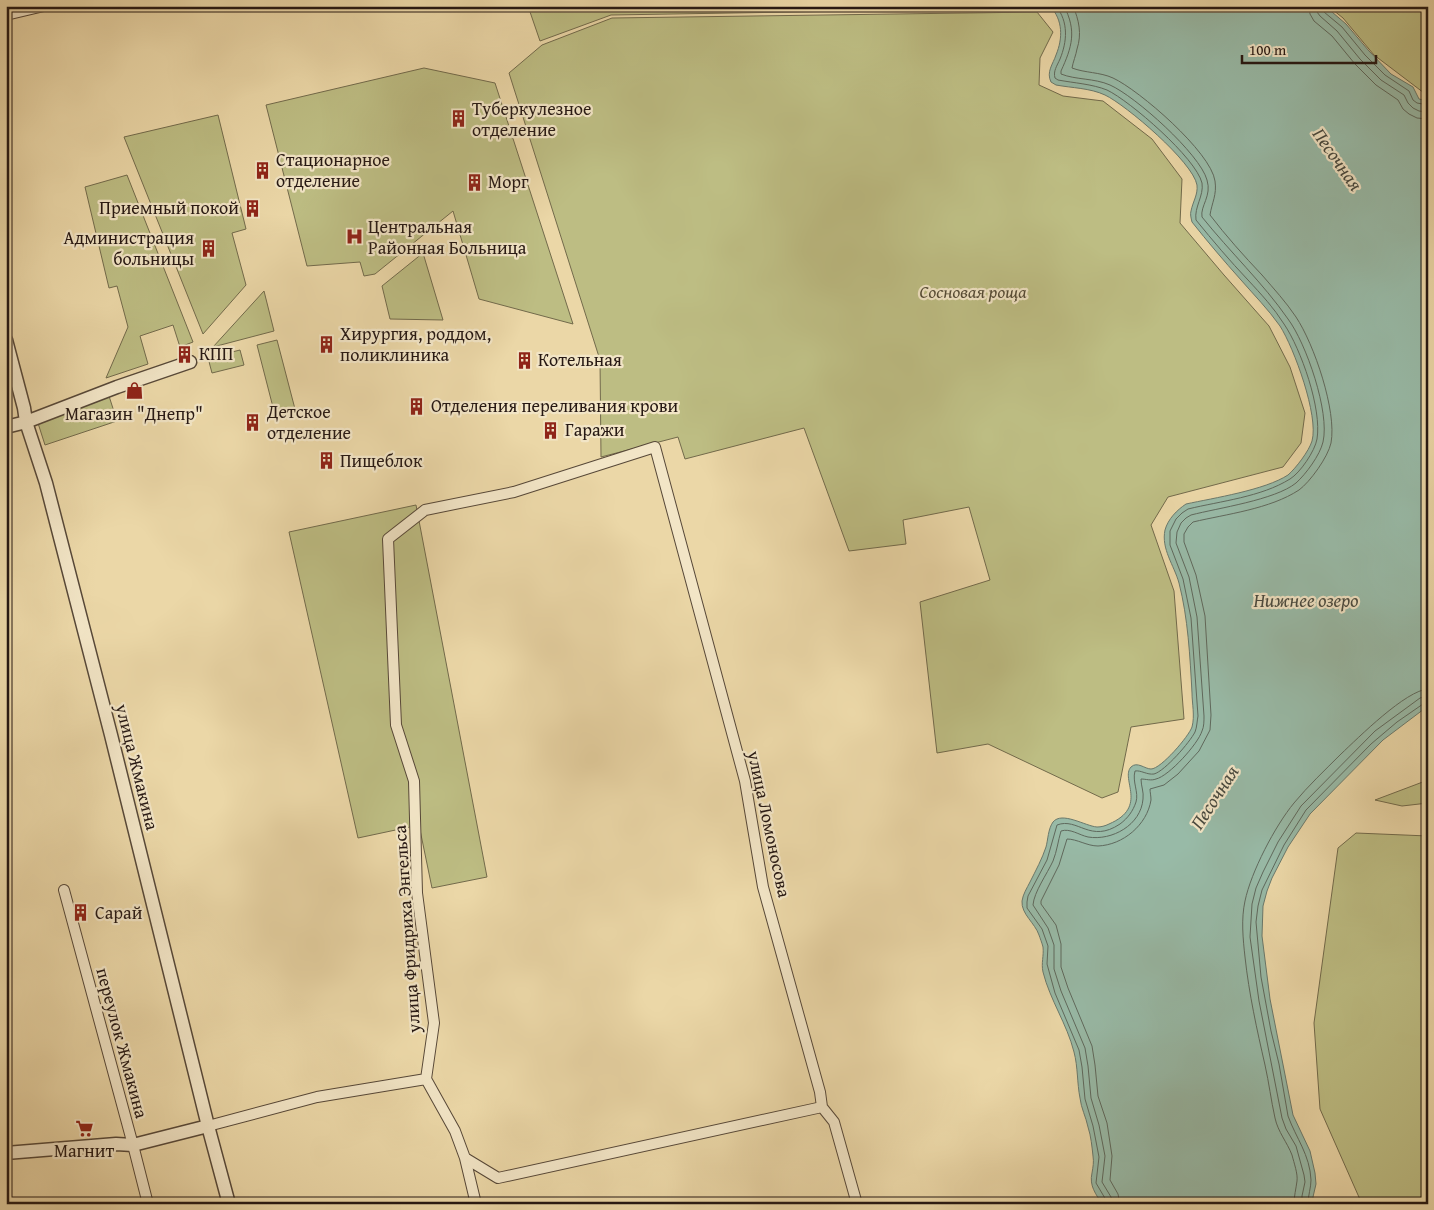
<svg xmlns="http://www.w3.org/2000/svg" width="1434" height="1210" font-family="'Gentium Book Plus',serif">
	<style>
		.green { fill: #bdbd83; stroke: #726a4b }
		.water { fill: #98baa7; stroke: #6a796c }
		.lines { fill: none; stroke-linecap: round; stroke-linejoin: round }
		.shore { stroke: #5f695d; stroke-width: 1 }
		.minor-casing { stroke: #574838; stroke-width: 12 }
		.tertiary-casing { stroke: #574838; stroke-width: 15 }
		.minor { stroke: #f2e5c6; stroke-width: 10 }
		.tertiary { stroke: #f2e5c6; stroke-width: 12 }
		.labels { text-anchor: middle; stroke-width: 4.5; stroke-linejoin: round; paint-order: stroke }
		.poi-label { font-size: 18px; fill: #261813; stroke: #f2e5c6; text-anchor: start }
		.park-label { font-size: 18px; font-style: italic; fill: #534a35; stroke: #f2e5c6 }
		.street-label { font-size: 18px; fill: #261813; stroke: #f2e5c6 }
		.water-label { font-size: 19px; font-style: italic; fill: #48493f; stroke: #f2e5c6 }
	</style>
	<rect width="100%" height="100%" fill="#ebd7a7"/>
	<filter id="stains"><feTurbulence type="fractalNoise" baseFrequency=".004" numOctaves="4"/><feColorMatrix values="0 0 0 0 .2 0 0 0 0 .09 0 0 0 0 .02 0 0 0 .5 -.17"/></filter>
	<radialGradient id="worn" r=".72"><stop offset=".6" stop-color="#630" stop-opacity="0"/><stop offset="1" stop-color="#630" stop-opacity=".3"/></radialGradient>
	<path class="green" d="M528,6h505l2,2 -424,7 -71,26z
		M1328,6h100v90l-54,-41 -31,-37z
		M1037,12l16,20 -13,26 -1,27 24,11 40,5 49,38 30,40 -2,44 44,52 45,51 21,41 15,46 -4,30 -18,24 -115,30 -17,28 23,66 10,128 -53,8 -13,65 -16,6 -114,-54 -51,9 -17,-151 70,-22 -21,-73 -66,13 3,24 -57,7 -45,-123 -119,31 -7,-22 -77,20 -1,-97 -91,-287 33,-28 70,-27z
		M424,68l71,15 78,241 -94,-25 -26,-88 -78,63 -11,2 -4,-14 -53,4 -41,-161z
		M218,115l28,114 -14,4 14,52 -43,49 -79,-197z
		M127,175l66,167 -13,5 -7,-22 -33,11 8,28 -42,14 22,-51 -11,-41 -8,2 -24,-101z
		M423,253l20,67 -53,-1 -8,-33z
		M264,291l10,40 -61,16z
		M277,340l18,69 -20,6 -18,-70z
		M240,350l4,15 -32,8 -4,-15z
		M109,396l8,25 -72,24 -8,-25z
		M416,505l71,372 -55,11 -13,-63 -61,13 -69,-306z
		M1428,780v23l-26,3 -27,-6z
		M1356,833l72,3v368h-66l-42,-95 -6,-86 24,-175z"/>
	<path class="water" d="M1050,6h275l21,18 23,27 22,23 22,13 6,12 9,2v605l-45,34 -73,74 -22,33 -16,31 -5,13 -4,15 -1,30 8,63 23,116 17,36 5,22 1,11 -3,13v7h-211c-6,-10 -13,-18 -10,-31 1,-6 2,-11 1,-17 -1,-9 -2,-20 -5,-29 -2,-10 -7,-19 -8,-29 -3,-15 -2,-31 -6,-46 -7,-28 -24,-52 -31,-80 -2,-9 1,-16 0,-25 -1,-4 -3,-9 -4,-12 -4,-12 -18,-21 -17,-34 1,-7 5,-13 8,-19 6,-12 12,-23 16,-35 2,-7 2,-18 7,-25 9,-11 32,4 44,5 4,0 8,-1 12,-3 40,-17 11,-45 22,-57 6,-6 14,2 20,2 10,0 38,-33 41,-42 3,-11 0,-24 0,-34 -2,-37 -4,-75 -13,-110 -5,-18 -18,-34 -14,-53 3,-11 12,-20 21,-26 28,-6 79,-14 102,-29 8,-7 21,-24 24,-34 7,-25 -18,-93 -32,-115 -12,-17 -26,-31 -39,-46 -17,-19 -34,-39 -49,-58 -1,-4 -2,-8 -1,-11 2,-10 7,-16 6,-26 -4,-23 -71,-80 -92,-90 -15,-7 -33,-7 -49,-10l-5,-3c-5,-10 2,-18 5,-27 7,-17 7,-35 -6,-49z"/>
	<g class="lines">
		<path class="shore" d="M1056,6c13,16 11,36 4,53 -3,7 -7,12 -5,19l3,2c16,3 34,4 49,10 23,11 89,68 95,93 2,13 -8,24 -6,37 17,21 34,41 52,60 13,14 26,28 36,44 17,25 38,85 33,115 -2,12 -17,34 -27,40 -29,18 -69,22 -102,30l-6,4 -6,6 -6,12v14l13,34 8,39 7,98c-1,5 -1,11 -3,16 -5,10 -30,39 -41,42 -7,1 -13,-4 -19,-3 -3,11 4,21 1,31 -3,9 -8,16 -16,22 -30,20 -42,-7 -63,1l-10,35 -19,36 -1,6v6l15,21 6,17 -1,18 8,29 24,57 3,17 3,32 8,27 6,31 -3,26 10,17v4
			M1064,6c13,25 8,41 -3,65v3c15,6 33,4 49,11 25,11 90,69 97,95 5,16 -7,26 -5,37 28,35 61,66 86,102 18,24 42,93 35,123 -3,13 -17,32 -27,41 -21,17 -78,25 -105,32l-5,3 -5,5 -4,9 -1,11 13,34 8,40 7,99c0,5 0,11 -2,15 -4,13 -33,45 -46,48 -5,2 -10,0 -15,0 0,7 3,13 2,20 -2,26 -31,42 -55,38 -9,-2 -18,-9 -27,-6 -3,10 -4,20 -8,30 -6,13 -19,31 -20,44l15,23 6,17v24l7,22 24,57 3,18 3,32 8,27 6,31 -3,26 9,15 2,7
			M1073,6c6,14 9,28 4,43 -1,6 -4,13 -5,19 13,5 28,4 41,10 26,12 98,74 102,103 2,14 -3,21 -5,34 16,21 34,41 52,60 12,14 24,27 34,42 18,27 41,94 35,126 -3,14 -21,39 -32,47 -29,19 -72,24 -106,32l-5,5 -4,7v8l12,33 9,41 6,99 -1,15 -11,21 -21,23 -14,11 -14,4c0,3 1,7 1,11 -4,25 -28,45 -53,46 -11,0 -21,-7 -31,-7l-8,26 -18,36v3l15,21 5,19v23l7,21 24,58 3,19 3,31 9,27 5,33 -2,24 8,14 2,10
			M1309,6l1,8 4,7 18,15 23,28 21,21 22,15 5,9 6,5 8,4 11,1
			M1316,6l1,6 3,4 17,15 23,28 21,21 23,15 4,8 5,5 6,3 9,1
			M1323,6l1,6 18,15 23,28 20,20 24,16 4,9 4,3 11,2
			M1294,1204c0,-8 2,-15 3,-23 1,-7 -3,-18 -5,-26 -5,-13 -14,-23 -17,-37 -4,-18 -6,-35 -10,-53 -8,-35 -16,-71 -20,-108 -2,-18 -4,-38 0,-56 6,-29 30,-75 49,-98 14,-17 31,-33 47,-49 17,-16 65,-64 87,-65
			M1302,1204v-8l3,-14 -1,-7 -8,-29 -10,-17 -4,-11 -23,-117 -9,-64 2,-33 4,-16 7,-16 15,-30 23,-36 74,-75 45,-33 8,-2
			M1308,1204c0,-9 3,-16 3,-24 -1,-25 -15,-42 -23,-64l-9,-52 -8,-33 -10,-54 -5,-55 2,-16 4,-16 22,-45 22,-35 65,-66 26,-22 26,-18 5,-1"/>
		<defs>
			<path id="minor" d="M6,15l38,-9
				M64,890l69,255 15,59
				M208,1126l109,-29 109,-18
				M465,1158l33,20 324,-71
				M476,1204l-11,-46 -10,-27 -29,-52 8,-56 -17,-130 -3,-112 -18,-56 -8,-186 37,-29 89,-18 141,-45 90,334 18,106 57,205 2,15 12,15 23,82"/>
			<path id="tertiary" d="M6,340l18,68 2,14 20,61 65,252 97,391 21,78
				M6,427l20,-5 91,-35 73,-25
				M6,1153l110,-9 17,1 75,-19"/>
		</defs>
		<use href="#minor" class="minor-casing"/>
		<use href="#tertiary" class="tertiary-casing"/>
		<use href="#minor" class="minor"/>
		<use href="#tertiary" class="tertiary"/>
	</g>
	<defs>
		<symbol id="building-bare" viewBox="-9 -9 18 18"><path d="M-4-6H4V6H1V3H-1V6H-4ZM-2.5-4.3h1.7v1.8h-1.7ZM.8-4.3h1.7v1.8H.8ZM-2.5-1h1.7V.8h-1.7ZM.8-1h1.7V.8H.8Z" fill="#8f2418" stroke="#f2e5c6" stroke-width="2.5" paint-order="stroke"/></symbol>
		<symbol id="hospital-bare" viewBox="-9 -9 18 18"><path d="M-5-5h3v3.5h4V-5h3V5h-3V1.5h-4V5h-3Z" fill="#8f2418" stroke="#f2e5c6" stroke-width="2.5" paint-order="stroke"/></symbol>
		<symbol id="shop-bare" viewBox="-9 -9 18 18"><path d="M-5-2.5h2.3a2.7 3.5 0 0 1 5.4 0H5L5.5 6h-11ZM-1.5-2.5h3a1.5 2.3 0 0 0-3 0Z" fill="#8f2418" stroke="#f2e5c6" stroke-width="2.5" paint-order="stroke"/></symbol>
		<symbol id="supermarket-bare" viewBox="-9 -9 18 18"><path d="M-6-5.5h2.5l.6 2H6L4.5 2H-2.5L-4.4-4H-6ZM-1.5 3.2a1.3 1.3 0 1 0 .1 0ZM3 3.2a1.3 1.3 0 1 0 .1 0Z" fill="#8f2418" stroke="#f2e5c6" stroke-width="2.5" paint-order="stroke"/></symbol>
	</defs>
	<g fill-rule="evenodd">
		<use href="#building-bare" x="446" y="106" width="25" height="25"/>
		<use href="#building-bare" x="250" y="158" width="25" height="25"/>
		<use href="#building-bare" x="462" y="170" width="25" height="25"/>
		<use href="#building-bare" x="240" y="196" width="25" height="25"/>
		<use href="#hospital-bare" x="342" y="224" width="25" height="25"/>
		<use href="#building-bare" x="196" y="236" width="25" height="25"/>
		<use href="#building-bare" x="314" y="332" width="25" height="25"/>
		<use href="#building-bare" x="172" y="342" width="25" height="25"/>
		<use href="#building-bare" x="512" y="348" width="25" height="25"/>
		<use href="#shop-bare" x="122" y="378" width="25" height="25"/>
		<use href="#building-bare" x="404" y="394" width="25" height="25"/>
		<use href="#building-bare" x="240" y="410" width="25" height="25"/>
		<use href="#building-bare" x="538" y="418" width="25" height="25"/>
		<use href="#building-bare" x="314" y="448" width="25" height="25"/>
		<use href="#building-bare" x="68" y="900" width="25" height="25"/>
		<use href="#supermarket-bare" x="72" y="1116" width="25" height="25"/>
	</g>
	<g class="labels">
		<g class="poi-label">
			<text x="472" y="115">Туберкулезное<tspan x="472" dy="21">отделение</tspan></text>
			<text x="276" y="166">Стационарное<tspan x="276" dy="21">отделение</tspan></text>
			<text x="488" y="188">Морг</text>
			<text x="239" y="214" text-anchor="end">Приемный покой</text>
			<text x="368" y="233">Центральная<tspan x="368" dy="21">Районная Больница</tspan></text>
			<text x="194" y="244" text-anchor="end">Администрация<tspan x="194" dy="21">больницы</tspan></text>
			<text x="340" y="340">Хирургия, роддом,<tspan x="340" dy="21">поликлиника</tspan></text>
			<text x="199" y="360">КПП</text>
			<text x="538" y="366">Котельная</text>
			<text x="431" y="412">Отделения переливания крови</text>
			<text x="267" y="418">Детское<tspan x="267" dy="21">отделение</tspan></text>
			<text x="134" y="420" text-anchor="middle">Магазин "Днепр"</text>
			<text x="565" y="436">Гаражи</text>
			<text x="340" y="467">Пищеблок</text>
			<text x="95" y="919">Сарай</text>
			<text x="84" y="1157" text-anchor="middle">Магнит</text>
		</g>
		<g class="park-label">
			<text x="973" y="298">Сосновая роща</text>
		</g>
		<g class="street-label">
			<text transform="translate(137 767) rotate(76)" y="6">улица Жмакина</text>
			<text transform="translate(769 824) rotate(78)" y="6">улица Ломоносова</text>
			<text transform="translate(407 929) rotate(-94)" y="6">улица Фридриха Энгельса</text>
			<text transform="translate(122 1043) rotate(75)" y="6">переулок Жмакина</text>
		</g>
		<g class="water-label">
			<text transform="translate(1338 159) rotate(55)" y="7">Песочная</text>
			<text x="1306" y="607">Нижнее озеро</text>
			<text transform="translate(1214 797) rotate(-57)" y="7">Песочная</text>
		</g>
	</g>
	<rect width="1434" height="1210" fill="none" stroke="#ebd7a7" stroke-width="25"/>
	<rect x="8" y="8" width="1419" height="1195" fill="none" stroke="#261813" stroke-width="2.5"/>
	<rect x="12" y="12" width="1409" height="1185" fill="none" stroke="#261813"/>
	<path d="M1242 55v8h134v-8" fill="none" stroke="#261813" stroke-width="2.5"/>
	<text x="1249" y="55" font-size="15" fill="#261813" stroke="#f2e5c6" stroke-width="4" paint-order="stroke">100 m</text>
	<rect width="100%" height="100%" filter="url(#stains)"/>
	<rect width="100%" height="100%" fill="url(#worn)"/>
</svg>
